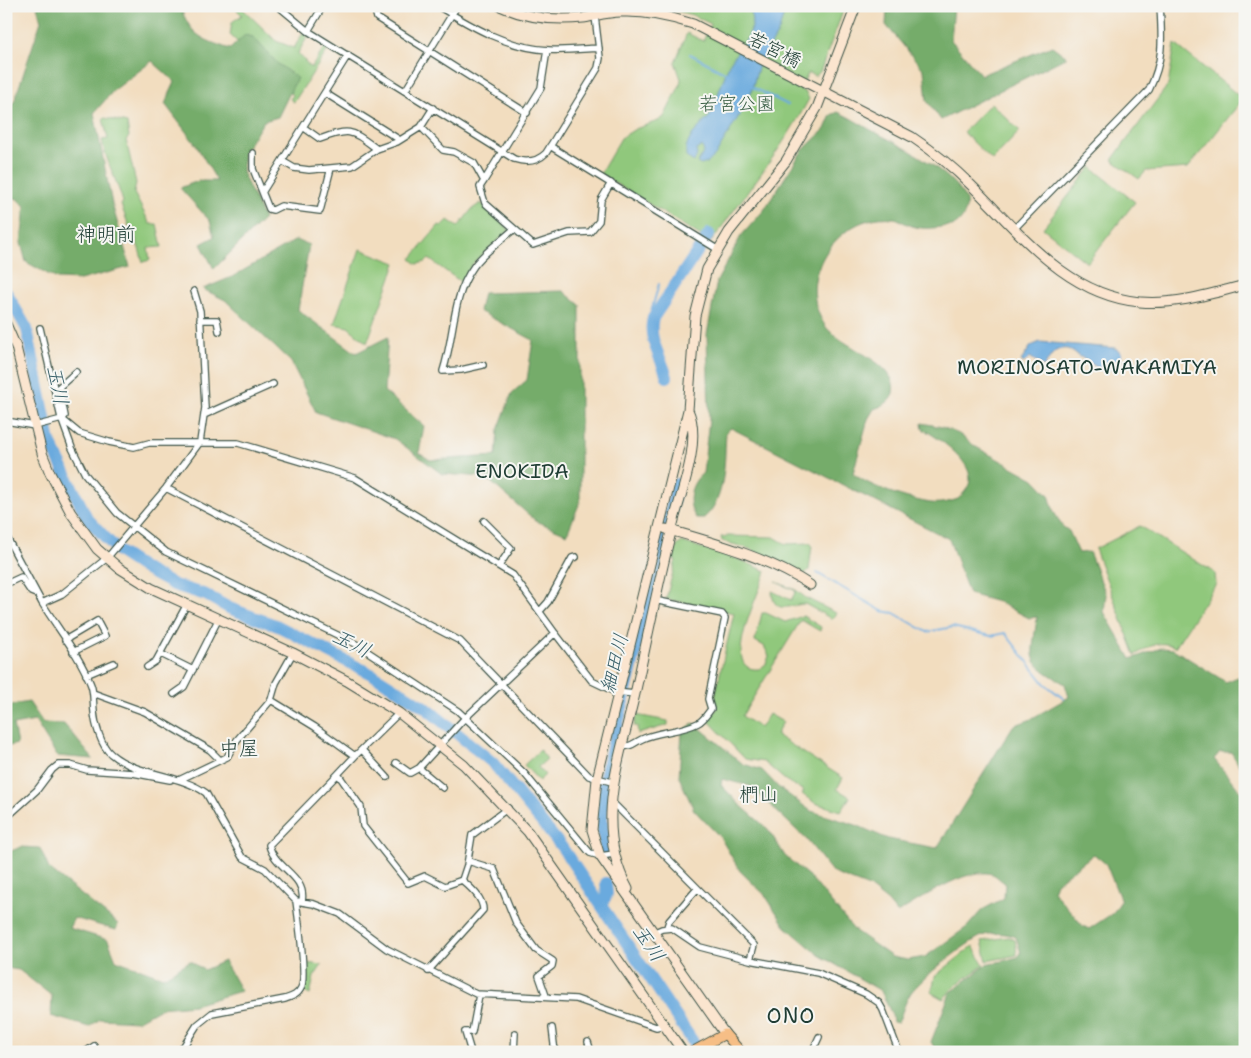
<svg xmlns="http://www.w3.org/2000/svg" width="1251" height="1058" font-family="'Shantell Sans','Klee One',sans-serif">
	<style>
		.green { fill: #90c87b; stroke: #588258 }
		.forest { fill: #74ac6b; stroke: #4a7450; fill-rule: evenodd }
		.water { fill: #6baade; stroke: #457489 }
		.lines { fill: none; stroke-linecap: round; stroke-linejoin: round }
		.stream { stroke: #6baade; stroke-width: 2 }
		.river { stroke: #6baade; stroke-width: 12 }
		.street-casing { stroke: #3f5549; stroke-width: 8 }
		.secondary-casing { stroke: #3f5549; stroke-width: 11 }
		.primary-casing { stroke: #3f5549; stroke-width: 11 }
		.street { stroke: #fff; stroke-width: 5.5 }
		.secondary { stroke: #fbe5cf; stroke-width: 9 }
		.primary { stroke: #f6be86; stroke-width: 9 }
		.labels { text-anchor: middle; stroke-width: 4; stroke-linejoin: round; paint-order: stroke }
		.street-label { font-size: 19px; fill: #1f3d34; stroke: #f6f6f2 }
		.park-label { font-size: 19px; fill: #3b6046; stroke: #f6f6f2 }
		.neighbourhood-label { font-size: 20px; fill: #1f3d34; stroke: #f6f6f2 }
		.water-label { font-size: 20px; font-style: italic; fill: #365e67; stroke: #f6f6f2 }
		.quarter-label { font-size: 21px; letter-spacing: 1px; fill: #1f3d34; stroke: #f6f6f2 }
	</style>
	<rect width="100%" height="100%" fill="#f6f6f2"/>
	<filter id="ink" filterUnits="userSpaceOnUse"><feTurbulence type="fractalNoise" baseFrequency=".02" numOctaves="2"/><feDisplacementMap in="SourceGraphic" scale="10" xChannelSelector="R" yChannelSelector="G"/><feConvolveMatrix kernelMatrix="1 2 1 2 8 2 1 2 1" color-interpolation-filters="sRGB"/></filter>
	<filter id="wash" filterUnits="userSpaceOnUse"><feTurbulence type="fractalNoise" baseFrequency=".0096" numOctaves="4" result="noise"/><feDisplacementMap in="SourceGraphic" scale="20" xChannelSelector="R" yChannelSelector="G"/><feGaussianBlur stdDeviation="1.12" result="paint"/><feColorMatrix in="noise" values="0 0 0 0 0 0 0 0 0 0 0 0 0 0 0 0 0 1.4 0 .05"/><feComposite in="paint" operator="in"/></filter>
	<g filter="url(#wash)">
		<rect width="100%" height="100%" fill="#f2ddbf"/>
		<path class="green" d="M659,6h186l-25,66 -5,4 -7,-3 -8,16 6,4 3,6c-27,51 -64,95 -98,143l-111,-68 21,-36 14,-9 23,-8 6,-4 16,-32 1,-6 -6,-17 12,-29 16,8 8,-17 -19,-9z
			M242,8l34,33 18,7 9,-15 5,3 -10,17 13,15 15,-22 3,2 -35,54 -4,-3 3,-4 -8,-8 -55,-52 2,-13 10,-7 -6,-6z
			M1175,44l68,55 -55,69 -42,3 -7,8 -27,-19 56,-75z
			M991,103l29,28 -28,29 -29,-28z
			M105,118l22,5 2,14 -3,3 10,43 -2,10 16,31h7l5,23 -14,1 2,12 -7,2 -7,-23 -3,-2 -12,-32 2,-3c-6,-21 -17,-41 -21,-62l6,-1 -5,-20z
			M1091,167l44,35 -48,61 -44,-35z
			M481,203l29,27 -36,32 -13,20 -32,-23 -3,3 -9,2 -6,-5 28,-34 3,1 6,-6 10,7 14,-18z
			M360,249l36,14 -29,80 -19,-16 -14,-3z
			M1140,526l75,47 1,11 -41,63c-16,-8 -26,0 -40,8l-40,-106z
			M728,536l46,1 12,7 24,-1 2,2 -3,25 -5,4 -54,-25 -28,-8 -1,-4z
			M682,542l56,17 28,12c-4,17 -49,102 -7,98l7,-5 3,-8 -5,-10 -9,-5 7,-28h4l19,9 18,-6 18,11 -1,4 -19,-11 -59,96 18,12 9,-14 14,8 -7,13 67,43 -6,11 13,8 -9,14 -26,-8 -13,-9 2,-3 -19,-11 -21,-18 -19,-3 -38,-40 10,-10 -2,-14 19,-82 -68,-14 10,-39 -3,-1 4,-13z
			M776,582l20,8 10,8 30,15 -4,6 -27,-15c-13,0 -32,13 -33,-13l19,9 5,-9z
			M636,715l32,6v4l-30,9 -1,-8h-3z
			M540,750l7,9 -9,8 7,8 -6,6 -15,-16z
			M1009,937l6,3 2,15 -30,6 -5,-20z
			M973,946l11,19 -28,20 -13,14 -11,-6 3,-17z
			M305,963l17,2 -8,12 -4,18 -8,-4 4,-7z"/>
		<path class="forest" d="M37,6h143c11,30 21,33 50,43l15,-14 8,2 25,27 19,14 -19,39 -14,4 -20,31 -2,20 22,47 -50,50 -13,-25 13,-7 -4,-16 -30,-33 18,-7h19l-21,-36 -31,-41 10,-22 -23,-21 -39,30 -19,22 18,91 18,63 -50,13 -23,-1 -31,-17 -5,-19 4,-37 -9,-8 -10,4v-86l4,-2 31,-93z
			M887,6h67l-3,34 30,35 71,-29 15,11 -126,63 -14,-19 -3,-31 -38,-45z
			M838,112c12,5 22,12 33,18 30,16 74,36 93,66 6,9 0,24 -9,29 -4,2 -11,1 -15,2 -12,2 -22,2 -33,-3 -5,-2 -9,-6 -14,-6 -34,-4 -64,21 -75,51 -7,19 -4,41 8,58 16,21 74,36 67,66 -2,9 -11,13 -19,16l-6,10 -15,54c15,14 57,27 78,30 9,1 18,-1 27,-4 5,-5 12,-12 12,-20 0,-20 -32,-41 -47,-50l-1,-6 20,4 17,7 17,13 58,32 15,16 5,17 8,14 7,5 10,22 10,-1 17,42 -2,18 27,47 30,-11 12,1 53,33 19,-8v101l-14,-23h-11l-6,7 31,38v255h-308l-6,-10 19,-49 36,-28 32,-8 3,-4 -5,-16c-8,-4 -25,-5 -34,-1 -15,6 -63,44 -72,58 -5,8 -8,19 -12,29l-5,-1 -1,-7 -11,-24 -62,-36 -34,-29 -20,-31 -25,-24 -20,-34 -26,-27 -15,-33 3,-46 12,-8 49,41 19,6 16,17 33,24 45,14 32,14 49,9 76,-122 16,-6 40,-23 -4,-13c-41,-24 -33,-23 -28,-67l-8,1 -31,-16 -29,-8 -20,-55 -218,-111 -5,4c-2,28 1,66 -22,86h-8c-10,-14 -7,-34 7,-45l6,-54 -2,-85 10,-53 24,-45 23,-26 38,-59 23,-22 6,-14zM722,779l28,7 57,54 26,33 36,14 19,15 9,11c22,-12 69,-47 95,-39 4,1 9,7 13,9l-1,15 -22,12 -15,17 -42,30 -17,3 -16,-3 -38,-27 -43,-52 -26,-22 -17,-27 -29,-25 -18,-19zM1094,854l12,10 15,37 -8,12 -24,16 -6,-3 -30,-35 3,-8z
			M296,240l13,5 -11,65 58,43 32,-16 -4,54 40,35 -5,27 11,7 66,-4 2,-26 14,-37 15,-13 6,-40 -54,-29 4,-18 80,-2 17,14v197l-13,32 -31,-13 -51,-44 -43,-3 -47,-35 -79,-27 -25,-50 -66,-62 -22,-11 29,-12z
			M29,702l14,21 21,1 29,35 -36,-3 -22,-35 -22,4 4,19 -11,3v-41z
			M21,847l19,1 9,21 69,55 -2,6 -42,-12 -5,10 39,12 8,20 47,17 27,-16 14,9 20,-9 17,30 -47,14 -34,3 -23,13 -37,-2 -11,8 -38,-11 1,-20 -33,-26 -13,-2v-115z"/>
		<path class="water" d="M751,6h35l-7,25 -21,37 -9,31 -34,57 -8,7 -6,2 -4,-2 7,-11 -2,-6 -6,4 1,5 -3,7 -8,-5v-10l6,-12 18,-19 19,-52 19,-27 4,-10z
			M1040,342l75,6 6,4 1,8 -9,9 -10,2 -35,-22c-14,-2 -17,7 -24,18l-14,-10 -6,6 -3,-2 10,-15z"/>
		<g class="lines">
			<path class="stream" d="M690,54l38,20
				M752,87l36,18
				M651,329v-17l8,-28
				M817,573l65,38 12,2 33,19 26,-5 38,9 14,-3 40,51 19,15"/>
			<path class="river" d="M6,292l21,37 23,113 37,76 32,34 29,19 26,14 32,10 23,13 49,18 99,51 49,31 67,55 68,83 139,206
				M667,377c-5,-19 -20,-38 -14,-59l56,-84
				M605,852l-3,-32 3,-44 72,-292
				M602,906l5,-12 -1,-11"/>
		</g>
	</g>
	<g filter="url(#ink)">
		<g class="lines">
			<defs>
				<path id="street" d="M278,6l30,25 206,128c12,4 23,3 32,-6l52,-85 2,-10 -5,-42
					M381,6l-5,8 1,4 150,95
					M438,6c34,21 70,42 111,44 17,1 34,-1 50,-2
					M308,31l15,-25
					M405,91l52,-85
					M325,93l75,47
					M303,127l17,12c31,-11 31,-9 57,10
					M421,127l22,23 11,2 20,11 10,18 -4,6 5,16 48,42 36,-12 21,-1 9,-11 2,-21 10,-17
					M550,146l167,103
					M253,153v16l16,40 4,1 8,-4 39,5 11,-43
					M282,161l12,7 15,2 43,-4 25,-17 20,-7 24,-15 12,-19
					M484,181l57,-93 6,-38
					M263,191l85,-136
					M1014,229l135,-139c15,-30 13,-51 11,-84
					M200,320h17l2,11
					M40,328l21,90 11,30 13,26 32,39 49,39 190,92 102,67 66,62 66,80 10,3 14,-2
					M483,365l-22,5 -18,1c12,-36 8,-73 31,-105 10,-14 27,-25 40,-37
					M204,415l69,-31
					M62,419l3,-3 -6,-29 17,-15
					M6,421l29,5 27,-7 17,14 30,9 25,5 15,-4h89l117,35 158,97 42,58
					M166,488l294,153 129,135 23,6
					M484,521l27,27 -12,18
					M6,536l36,67 20,-9 45,-36 59,-70 34,-46 5,-34 -5,-97 -6,-20
					M6,584l15,-7 10,15 5,2
					M42,603c16,26 38,53 49,82 3,8 2,18 3,27 1,12 7,34 17,42 26,22 67,19 95,39l36,64 23,12 31,32
					M540,611l8,-9 24,-44 4,-1
					M65,640l32,-19 8,15 -32,16
					M293,653l-17,30 -5,17 44,27 40,29 44,-43
					M161,654l32,16
					M147,667l9,-6 30,-55
					M86,675l28,-12
					M93,693l52,19 65,38 10,10
					M174,694l10,-7 34,-67
					M621,747c12,-1 11,-3 21,-8 17,-8 39,-7 56,-16 6,-3 9,-9 13,-14l-3,-10 17,-81 -3,-4 -68,-14
					M362,750l25,27
					M355,756l-17,18 23,33 2,19 45,57 17,-7 20,10 17,-6
					M396,763l14,10 9,-5 24,20
					M419,768l43,-47 93,-88 37,48 23,11 20,2
					M179,780l48,-23 10,-17 34,-40
					M611,801l143,144 -4,15
					M6,818l31,-28 15,-20 6,-5h12l17,5 46,3 37,7
					M468,861l26,8 22,54 20,27 17,11 -1,5 -13,10 7,20
					M302,901c5,-25 -28,-33 -33,-56l69,-71
					M667,927l2,-6 28,-32
					M655,932l7,-3 10,-1 28,19 50,13 68,13 48,21 13,9 4,7 16,42
					M428,971l55,-61c0,-12 -12,-22 -21,-30l5,-15 5,-30 36,-27
					M552,1028l3,24
					M588,1042l3,10
					M85,1052l9,-6
					M180,1052l17,-27 15,-12 73,-14c6,-2 13,-4 16,-11 6,-10 -3,-72 -5,-87l18,3 26,10 47,35 89,45 100,5 80,28 8,-2
					M471,1052l-6,-20h7l7,-37
					M514,1052l1,-19
					M812,1052l7,-15"/>
				<path id="secondary" d="M500,6c26,12 54,15 83,12 12,-2 25,-6 38,-6 25,-1 48,4 72,12l219,113c21,14 41,30 59,48 49,48 95,110 169,117 35,3 71,-8 105,-17
					M6,324l10,23 26,106 8,20 21,40 26,36 22,19 32,20 142,65 54,28 52,32 65,52 64,67 155,220
					M666,529c49,14 101,28 144,56
					M628,889c-35,-64 -8,-131 7,-195 13,-58 24,-116 39,-174 8,-30 28,-81 14,-110
					M725,1034l-125,-178 -8,-26 5,-51 91,-369 7,-94 12,-47 22,-37 57,-71 31,-53 39,-102"/>
				<path id="primary" d="M692,1052l33,-18 16,18"/>
			</defs>
			<use href="#street" class="street-casing"/>
			<use href="#secondary" class="secondary-casing"/>
			<use href="#primary" class="primary-casing"/>
			<use href="#street" class="street"/>
			<use href="#secondary" class="secondary"/>
			<use href="#primary" class="primary"/>
		</g>
	</g>
	<g class="labels">
		<g class="street-label">
			<text transform="translate(775 49) rotate(27)" y="7">若宮橋</text>
		</g>
		<g class="park-label">
			<text x="737" y="110">若宮公園</text>
		</g>
		<g class="neighbourhood-label">
			<text x="106" y="241">神明前</text>
			<text x="1087" y="374">MORINOSATO-WAKAMIYA</text>
			<text x="522" y="478">ENOKIDA</text>
			<text x="239" y="755">中屋</text>
			<text x="759" y="801">椚山</text>
		</g>
		<g class="water-label">
			<text transform="translate(58 385) rotate(79)" y="7">玉川</text>
			<text transform="translate(352 643) rotate(27)" y="7">玉川</text>
			<text transform="translate(614 663) rotate(-76)" y="7">細田川</text>
			<text transform="translate(649 943) rotate(56)" y="7">玉川</text>
		</g>
		<g class="quarter-label">
			<text x="791" y="1023">ONO</text>
		</g>
	</g>
	<rect width="1251" height="1058" fill="none" stroke="#f6f6f2" stroke-width="25"/>
</svg>
